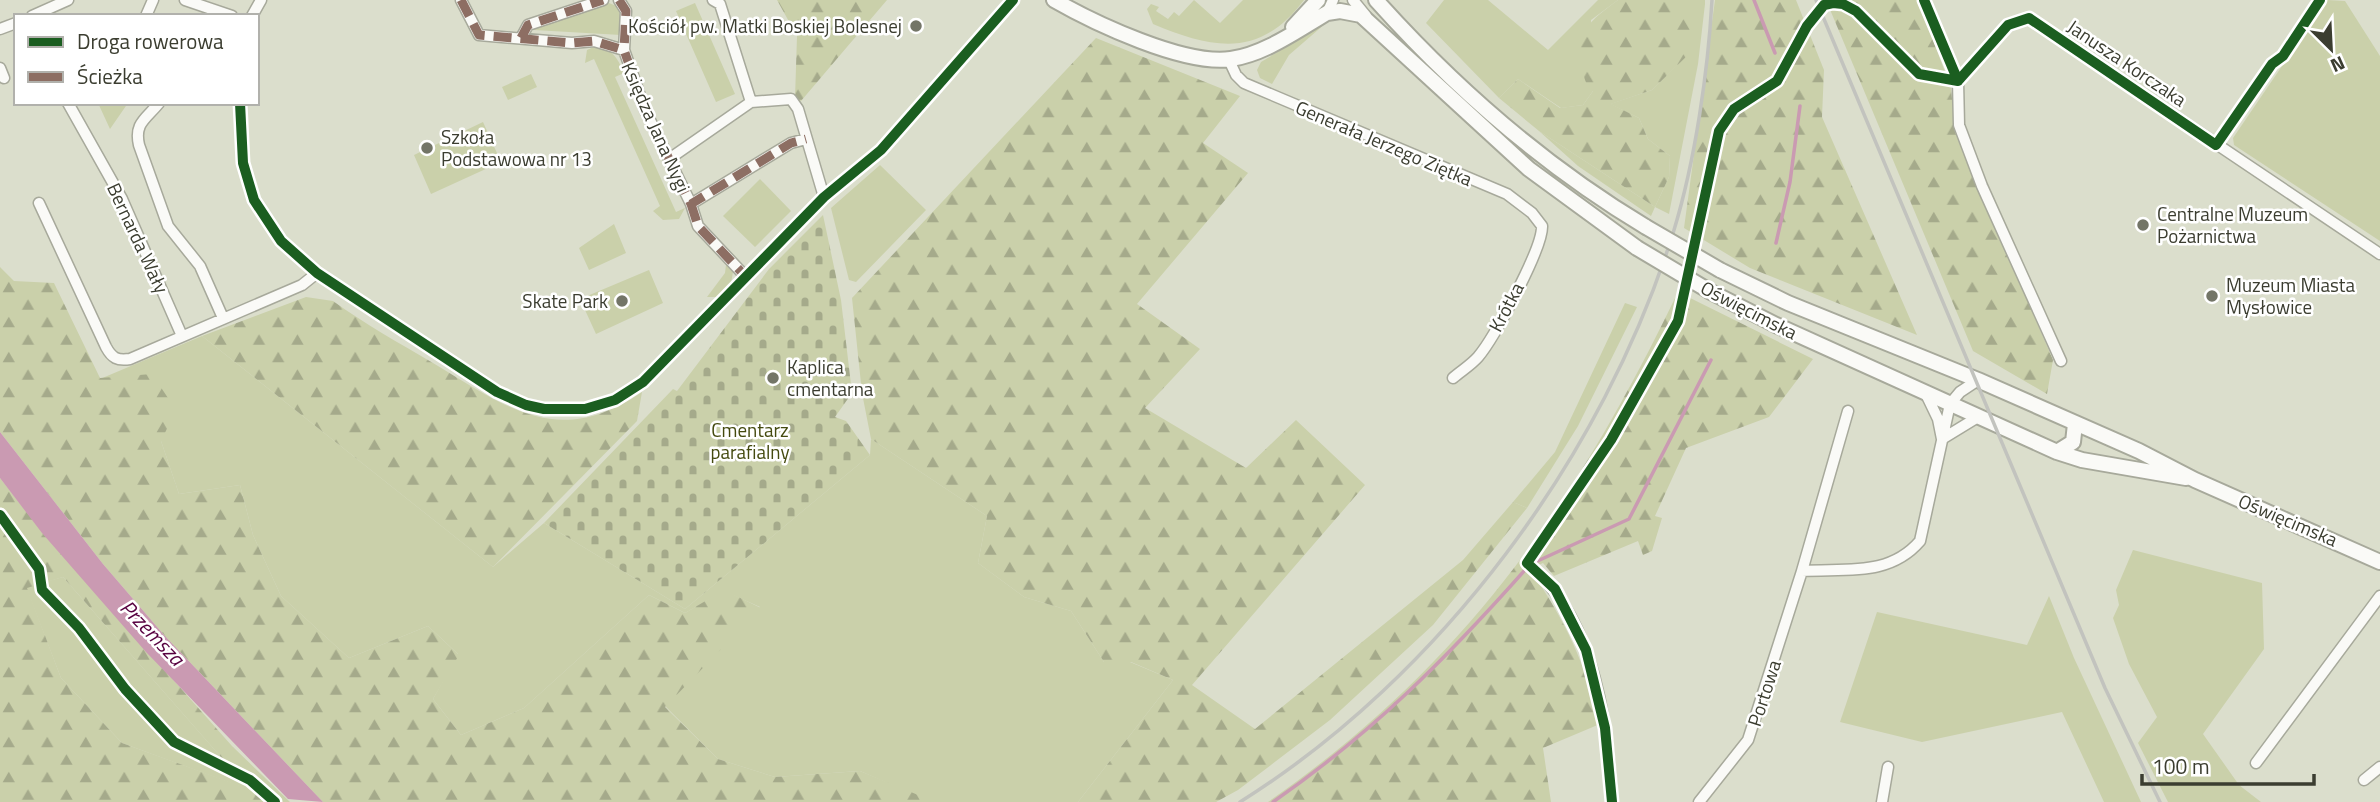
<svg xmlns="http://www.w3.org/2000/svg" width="2380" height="802" font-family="'Titillium Web',sans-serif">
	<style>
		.green { fill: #cad0aa }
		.forest { fill: url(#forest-firs); fill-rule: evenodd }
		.cemetery { fill: url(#cemetery-stones) }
		.water { fill: #ca9ab2 }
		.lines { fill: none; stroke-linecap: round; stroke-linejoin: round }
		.stream { stroke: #ca9ab2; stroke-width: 3.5 }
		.street-casing { stroke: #a7a99b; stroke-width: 13 }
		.secondary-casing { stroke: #a7a99b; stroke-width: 18 }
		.street { stroke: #fafaf7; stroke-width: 10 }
		.secondary { stroke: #fafaf7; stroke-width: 14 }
		.rail { stroke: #c2c3be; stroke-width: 3.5 }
		.secondary-bridge-casing { stroke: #a7a99b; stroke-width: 18; stroke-linecap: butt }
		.secondary-bridge { stroke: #fafaf7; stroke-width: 14 }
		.quiet { stroke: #8d6e63; stroke-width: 9; stroke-dasharray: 18 9; stroke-linecap: butt }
		.cycleway-casing { stroke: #fff; stroke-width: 15 }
		.cycleway { stroke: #1b5e20; stroke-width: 10 }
		.poi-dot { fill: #737567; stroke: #fff; stroke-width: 2.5 }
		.labels { text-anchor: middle; stroke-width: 5; stroke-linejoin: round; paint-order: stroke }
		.poi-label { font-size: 19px; fill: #3b3d30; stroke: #fff; text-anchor: start }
		.street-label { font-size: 19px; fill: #3b3d30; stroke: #fff }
		.park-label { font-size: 19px; fill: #444a0f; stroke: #fff }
		.water-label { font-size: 21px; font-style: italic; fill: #570040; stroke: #fff }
	</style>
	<defs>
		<pattern id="forest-firs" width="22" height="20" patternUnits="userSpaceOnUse" patternTransform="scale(1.75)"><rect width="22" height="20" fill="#cad0aa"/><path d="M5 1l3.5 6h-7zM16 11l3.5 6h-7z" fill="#a5aa8b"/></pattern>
		<pattern id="cemetery-stones" width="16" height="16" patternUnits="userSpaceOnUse" patternTransform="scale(1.75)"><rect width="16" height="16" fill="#cad0aa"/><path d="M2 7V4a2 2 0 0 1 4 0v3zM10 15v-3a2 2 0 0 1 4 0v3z" fill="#a5aa8b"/></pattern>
	</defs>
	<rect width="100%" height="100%" fill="#dbdecc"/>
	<path class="green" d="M1194,0l26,23 23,-23h61c-44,59 -91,49 -151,24l-6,-15 4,-5 8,3 -3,4 12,8 6,-7 5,4z
		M1444,0h44l60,50 50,-50h20l-27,20 2,71 -10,14 -22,3 -43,-29 -19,19 -73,-75z
		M1690,0h15v4l-7,60 -29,150 -14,-7 -4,9 -73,-50 -39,-35 116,76 14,-30 1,-21 -22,-17 -9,-21 -29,-14 42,-14 38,-38z
		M2327,0l18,1 35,55v185l-146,-96 -1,-7z
		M609,3l10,4 2,28 -87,-5 1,-4z
		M695,3l40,91 -19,8 -40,-91z
		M1326,23l-37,32 -17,29 -12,-6 -3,-8 4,-8z
		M596,46c17,4 21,11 28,27l-9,4 61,135 9,-4 -6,11 -16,1 -10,-9 7,-5 -66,-147 -9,4 2,-13z
		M531,74l6,13 -29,13 -6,-13z
		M98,103h30l-18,26z
		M483,122l18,40 -70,32 -17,-39z
		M880,165l46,45 -70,72 -7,-2 -18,-72z
		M760,179l31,32 -36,36 -32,-31z
		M614,224l12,29 -37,17 -10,-22z
		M726,265l7,7 -2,11 -13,14h-11l18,-24z
		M649,270l14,33 -67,31 -16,-35z
		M1625,303l12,4 -59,119 -51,82 -14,-6 42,-50z
		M202,336l291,231 51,-44 141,86 185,-154 1,-16 116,77 -9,47 46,34 47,14 33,51h26l43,18 -95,122h-147l-71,-31 -85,6 -57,-18 -53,-53 95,-99 -36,-16 -39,22 -36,-18 -125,113 -63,27 -28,-36 25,-45 -30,-28 -79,32 -68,-62 -28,-61 -13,-50 -61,9 -18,-53 -61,-62z
		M2133,550l129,33 2,66 -61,85 36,51 22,17h-93l-30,-59 19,-26 -28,-53 -16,-46 6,-13 -3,-15z
		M63,577l187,213 -128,-47 -61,-65 -35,-91z
		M2049,596l25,62 67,144h-37l-42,-90 -140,30 -82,-20 37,-110 150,33z"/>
	<path class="forest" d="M777,0h110l-86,101 -6,-3 2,-62z
		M1618,0h72l1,52 -39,38 -41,14 28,14 9,21 22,17 -1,21 -14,30 -116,-76 -40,-33 19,-19 42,29 23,-3 10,-14c-8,-6 -9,-14 -11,-24 -8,-35 9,-47 36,-67z
		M1715,0h81l28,70 -2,47 95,218 -167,-67 -66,-40z
		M1826,0h92l33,88 4,44 98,228 -6,34 -74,-43z
		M1096,38l144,58 -37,47 45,30 -111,131 63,45 -55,59 101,60 50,-48 69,65 -173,200 63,44 208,-169 50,-58 14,6 -94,117 -103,95 -92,70 -22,12h-138l95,-122 -42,-18h-27l-33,-51 -47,-14 -46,-34 9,-47 -116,-77 -9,-46 -10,-95z
		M0,267l14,14 40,2 46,95 52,-4 24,36 -15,31 18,53 61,-9 13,50 28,61 68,62 79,-32 31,29 -26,44 28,36 63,-27 125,-113 36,18 39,-23 37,18 -96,99 53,52 57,18 85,-6 75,31h-612l-159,-167 -61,-71 -103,-132z
		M1678,292l135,67 -44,58 -83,31 -31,68 7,2 -10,33 -9,4 -5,-14 -84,35 -11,-13 -13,6c38,57 53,89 70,155l-57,24 8,54h-283c196,-137 307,-296 410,-510z
		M306,297l27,4c32,23 66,42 100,62 75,45 125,86 209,29l-5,29 -144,146 -291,-231z
		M0,478l43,55 189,213 58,56h-290zM63,577l186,212 -127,-46 -61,-65 -34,-90z"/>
	<path class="cemetery" d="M823,215l18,85 11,93 -17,24 11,4 24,34 -185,154 -141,-86 129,-134 4,2 92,-122z"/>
	<path class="water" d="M0,432l103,132 61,71 159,167 -35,-3 -142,-147 -104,-119 -42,-55z"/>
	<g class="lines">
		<path class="stream" d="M1754,0l21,53
			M1776,243l14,-61 10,-76
			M1531,564l98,-45 82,-159
			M1273,802c99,-69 173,-143 252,-232"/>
		<defs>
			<path id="street" d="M185,0l47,16
				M461,0l18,35 93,8 22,-2 30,9 21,60 46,94 100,-61 15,-4
				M619,0l7,11 -2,39
				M1353,0l13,16
				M1327,13l6,-13
				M32,16l36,-16
				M146,16l7,-16
				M252,16l9,-16
				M0,29l16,-6
				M521,38l7,-13 75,-25
				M1229,60l7,15 8,8 263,111 25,19 10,13c1,22 -48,112 -64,131 -7,8 -17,14 -25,21
				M0,68l4,10
				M751,102l40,-3 7,10 26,88
				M68,103l54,96 60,137
				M159,103c-13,16 -25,20 -20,42l29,81 32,40 23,52
				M240,103l3,60 11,37 27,41 36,32 180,119 29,13 18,4h41l30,-9 28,-18 181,-185 57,-47 132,-150
				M669,159l82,-57 -31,-98 -7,-4
				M39,203l67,144c6,11 11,14 24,12l172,-74 15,-12
				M691,204l7,22 48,51
				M2061,361l-79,-175 -23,-61 -1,-44 50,-56 21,-7 351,236
				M1925,392l13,27 4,20 36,-22
				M1536,571c59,55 72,153 76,231
				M1802,571l46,-160
				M2256,763l124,-167
				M2364,780l16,-13
				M1699,802l49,-62 54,-169c44,-3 87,6 118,-30l30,-137 10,-12 18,-12
				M1882,802l6,-35"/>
			<path id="secondary" d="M1054,0c40,23 131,66 177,59 34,-5 67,-29 96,-46l13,-2 21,4 168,154 108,79
				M1376,0c78,87 170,167 270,227
				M1293,27l25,-27
				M1720,270l68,33 190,77 161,71 56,29 185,82
				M1711,292l65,33 281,127 25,8 104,18
				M2057,452l16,-10 2,-18"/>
		</defs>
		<use href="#street" class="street-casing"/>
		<use href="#secondary" class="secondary-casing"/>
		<use href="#street" class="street"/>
		<use href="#secondary" class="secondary"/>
		<path class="rail" d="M1816,0l289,688 55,114
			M1240,802c201,-126 364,-346 434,-572 21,-69 34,-158 38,-230"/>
		<defs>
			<path id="secondary-bridge" d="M1646,227l74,43
				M1637,248l74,44"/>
		</defs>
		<use href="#secondary-bridge" class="secondary-bridge-casing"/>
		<use href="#secondary-bridge" class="secondary-bridge"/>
		<path class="quiet" d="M461,0l18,35 93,8 22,-2 30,9 21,60 46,94 100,-61 15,-4
			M619,0l7,11 -2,39
			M521,38l7,-13 75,-25
			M691,204l7,22 48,51"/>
		<defs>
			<path id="cycleway" d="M1924,0l34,81
				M1958,81l50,-56 21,-7 187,127 56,-81 11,-8 37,-56
				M240,103l3,60 11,37 27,41 36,32 180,119 29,13 18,4h41l30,-9 28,-18 181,-185 57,-47 132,-150
				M0,515l39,54 3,21 37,38 46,61 49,53 76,38 25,22
				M1612,802l-7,-74 -19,-78 -31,-61 -28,-26 84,-123 67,-119 41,-190 15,-22 43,-28 30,-55 17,-21 9,-2 10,1 13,7 63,63 39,7"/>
		</defs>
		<use href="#cycleway" class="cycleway-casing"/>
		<use href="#cycleway" class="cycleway"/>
	</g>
	<g class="poi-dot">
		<circle cx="916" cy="26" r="7"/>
		<circle cx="427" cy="148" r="7"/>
		<circle cx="2143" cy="225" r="7"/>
		<circle cx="2212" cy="296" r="7"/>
		<circle cx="622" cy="301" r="7"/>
		<circle cx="773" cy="378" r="7"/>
	</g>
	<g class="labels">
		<g class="poi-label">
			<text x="902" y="33" text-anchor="end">Kościół pw. Matki Boskiej Bolesnej</text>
			<text x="441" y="144">Szkoła<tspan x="441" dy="22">Podstawowa nr 13</tspan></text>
			<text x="2157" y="221">Centralne Muzeum<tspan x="2157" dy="22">Pożarnictwa</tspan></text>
			<text x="2226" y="292">Muzeum Miasta<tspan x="2226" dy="22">Mysłowice</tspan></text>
			<text x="608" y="308" text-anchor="end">Skate Park</text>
			<text x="787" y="374">Kaplica<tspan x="787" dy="22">cmentarna</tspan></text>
		</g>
		<g class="street-label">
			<text transform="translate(2127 63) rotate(34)" y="7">Janusza Korczaka</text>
			<text transform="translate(656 127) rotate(66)" y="7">Księdza Jana Nygi</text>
			<text transform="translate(1384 143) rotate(23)" y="7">Generała Jerzego Ziętka</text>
			<text transform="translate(138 238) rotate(65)" y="7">Bernarda Wały</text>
			<text transform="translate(1506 307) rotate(-62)" y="7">Krótka</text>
			<text transform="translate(1749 310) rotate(27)" y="7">Oświęcimska</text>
			<text transform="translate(2288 520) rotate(23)" y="7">Oświęcimska</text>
			<text transform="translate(1764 693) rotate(-72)" y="7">Portowa</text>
		</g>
		<g class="park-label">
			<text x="750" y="437">Cmentarz<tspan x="750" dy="22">parafialny</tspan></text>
		</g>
		<g class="water-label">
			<text transform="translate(152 633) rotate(46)" y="7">Przemsza</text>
		</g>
	</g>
	<rect x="14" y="14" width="245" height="91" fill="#ffffff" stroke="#b1b1ac" stroke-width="2"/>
	<rect x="28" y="37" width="35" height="10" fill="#1b5e20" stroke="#b1b1ac" stroke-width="2"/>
	<text x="77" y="49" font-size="21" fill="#3b3d30">Droga rowerowa</text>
	<rect x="28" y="72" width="35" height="10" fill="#8d6e63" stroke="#b1b1ac" stroke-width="2"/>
	<text x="77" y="84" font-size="21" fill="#3b3d30">Ścieżka</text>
	<g transform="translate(2331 49) rotate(156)" stroke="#ffffff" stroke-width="5" paint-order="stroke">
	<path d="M0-5L12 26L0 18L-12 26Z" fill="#3b3d30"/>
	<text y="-10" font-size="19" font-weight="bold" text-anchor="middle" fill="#3b3d30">N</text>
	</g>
	<path d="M2142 774v10h172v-10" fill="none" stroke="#3b3d30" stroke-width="3.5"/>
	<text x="2152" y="774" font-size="21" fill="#3b3d30" stroke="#ffffff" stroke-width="5" paint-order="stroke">100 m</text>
</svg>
